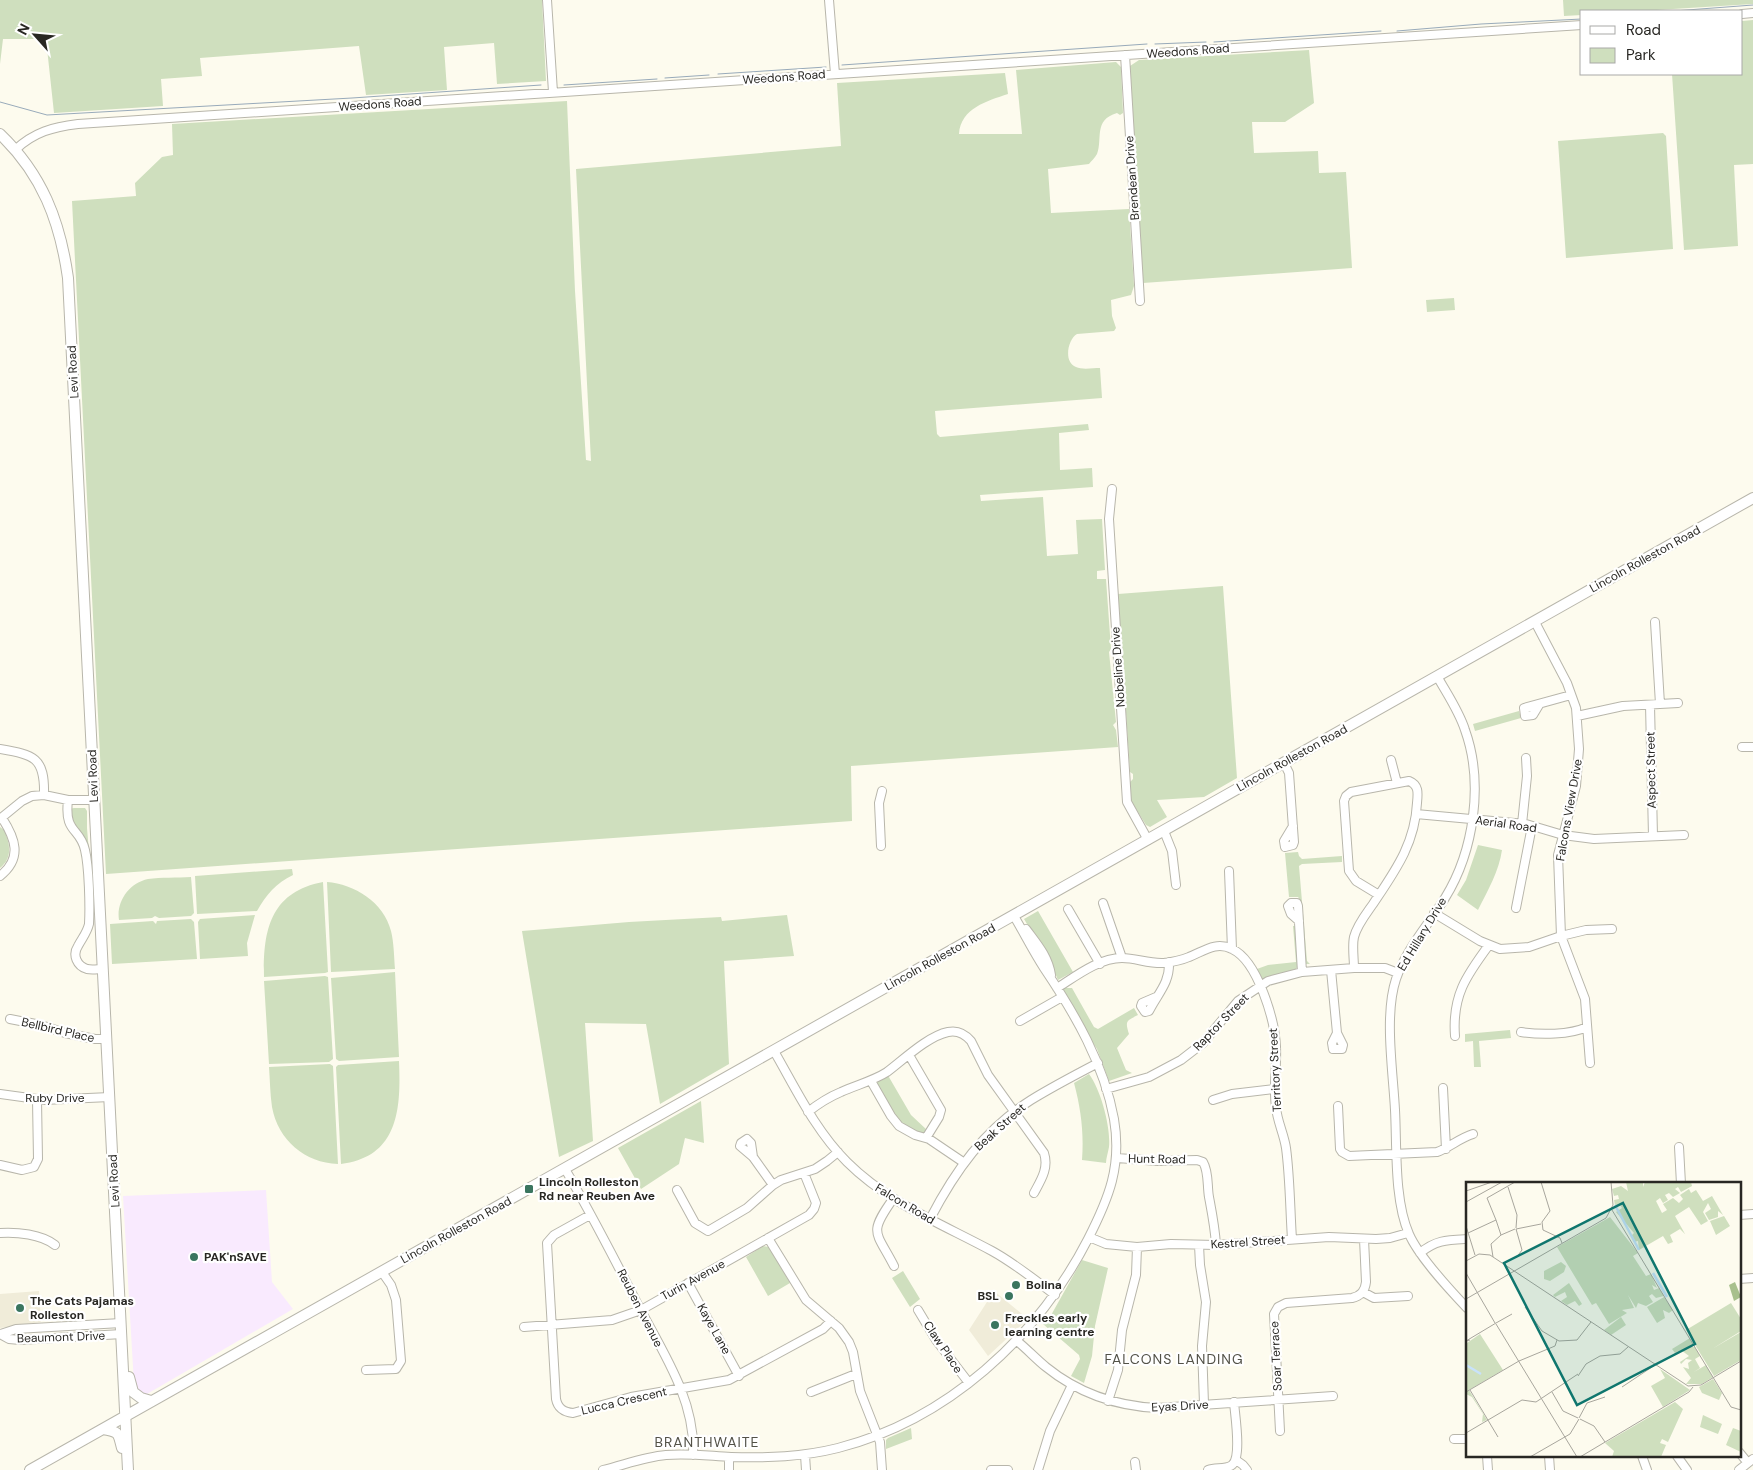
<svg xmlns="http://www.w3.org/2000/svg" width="1753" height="1470" font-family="'DM Sans',sans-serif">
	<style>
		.commercial { fill: #f9eafe }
		.built { fill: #f0ecd9 }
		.green { fill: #cfdfbe }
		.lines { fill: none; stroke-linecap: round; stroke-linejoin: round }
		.stream { stroke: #98aaba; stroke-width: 1 }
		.minor-casing { stroke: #b8b6ab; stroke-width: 10 }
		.major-casing { stroke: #b8b6ab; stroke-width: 12 }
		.minor { stroke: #fff; stroke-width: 8 }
		.major { stroke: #fff; stroke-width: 10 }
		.poi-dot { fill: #3a755f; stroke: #fff; stroke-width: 2 }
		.labels { text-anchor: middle; stroke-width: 4.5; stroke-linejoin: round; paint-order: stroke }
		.street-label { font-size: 12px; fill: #282723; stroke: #fff }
		.poi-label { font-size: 12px; font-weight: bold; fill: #282723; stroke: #fff; text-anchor: start }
		.neighbourhood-label { font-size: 14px; letter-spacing: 1px; fill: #535248; stroke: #fff }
		.inset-river { fill: none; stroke: #c8e2fb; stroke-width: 2.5 }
		.inset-road { fill: none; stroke: #a8a69d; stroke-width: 1 }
		.view { fill: #0f766e; fill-opacity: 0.15; stroke: #0f766e; stroke-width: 2.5 }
		.inset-edge { fill: none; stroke: #282723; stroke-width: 2.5 }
	</style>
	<rect width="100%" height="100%" fill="#fdfbee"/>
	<path class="commercial" d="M266,1190l6,92 21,27 -158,92 -12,-205z"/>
	<path class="built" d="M39,1291l2,31 -41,6v-34z
		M994,1291l34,28 -40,37 -19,-26z"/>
	<path class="green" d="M0,0h542l4,81 -49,3 -3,-41 -50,4 3,43 -81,5 -7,-49 -159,12 2,18 -41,3 2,27 -109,7 -8,-74h-43l-3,25z
		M1563,0h190v4l-112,7h-59v4l-18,1z
		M1753,20v144l-19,1 4,81 -54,4 -12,-176h70v-53z
		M1309,50l5,53 -29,19h-33l2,31 64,-2 1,22 27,-1 6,96 -209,15 -13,-217 9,-6z
		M1116,62l5,5 2,46 -3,2 -3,-2c-24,7 -14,26 -20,41 -2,4 -6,7 -8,10l-41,5 3,44 78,-4 5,77 -3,9 -20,5 1,16 4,12 -2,3 -37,3c-9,5 -14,28 -1,33 6,3 17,1 24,1l2,30 -167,13 2,23 3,3 148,-13 1,6 -30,3 1,37 32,-2 1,19 -113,8 1,6 62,-4 4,59 31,-2 -2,-34 26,-1 3,51 -8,1v8h9l5,70 -2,3 7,70 -3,3 3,5 2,17 -267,19 1,55 -746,53 -34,-673 64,-5 -1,-13 27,-26 11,-2 -1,-31 395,-23 8,190 11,169 5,1 -15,-292 265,-23 -4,-63 168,-10 3,21c-21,7 -47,14 -49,40h63l-6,-64z
		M1663,133l3,3 7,113 -107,9 -8,-117z
		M1454,298l1,12 -28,2 -1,-12z
		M1223,586l14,192 -33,19 -47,3 10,17 -17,10 -4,-2 -15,-24 -1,-19 3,-3v-5l-3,-2 -12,-178z
		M1519,711l2,7 -46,13 -2,-7z
		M74,808h11l2,3v17l2,24 -3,-8 -13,-17 -4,-18z
		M0,827l4,3c6,13 9,28 -4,38z
		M1478,845l24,5c-3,21 -14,40 -24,60l-21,-15 9,-15z
		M1298,852l1,4 3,3 40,-3v6l-40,2 -3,2 8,95 3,3h-5l-4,-63 -3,-4h-9l-4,-44z
		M292,869l1,6c-17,8 -27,20 -36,36l-60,3 -2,-38z
		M191,877l3,36 -3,3 -32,2 -4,-2 -3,2 -33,2c-3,-18 10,-37 29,-41 13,-2 29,-1 43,-2z
		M323,882l5,90 -3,1 -61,4c-1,-46 6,-85 59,-95z
		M327,882c27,2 57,20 64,49 3,12 3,26 4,38l-64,3z
		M1038,911l35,61 -15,8 -6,-14 -28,-47z
		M255,915l-8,28 1,13 -48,3 -2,-37 2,-3z
		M787,915l7,41 -70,5 5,103 -69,40 -14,-80 -61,-1 8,118 -34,16 -37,-226 107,-9 92,-5 1,4z
		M191,919l3,3 3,37 -85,5 -2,-40 43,-3 3,3 1,-3z
		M1293,926h3l2,40 -2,3 -34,10 -5,-10 11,-4 28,-3z
		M395,972l4,85 -60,4 -3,-2 -5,-81z
		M325,976l3,1 5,82 -4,3 -60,2 -5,-83z
		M1057,988h15l22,39 4,2 36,-21 4,7c-12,6 -13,6 -9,19l-12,14 9,22 6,3 -23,8 -12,-32z
		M1510,1030l1,8 -32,3 2,26h-7l-1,-26 -8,1v-8z
		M399,1061c2,47 0,96 -58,103l-5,-97 2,-2z
		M330,1064l3,2 5,98c-33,-1 -60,-24 -66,-57 -2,-13 -2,-27 -3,-40z
		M886,1072l25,43 16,15 -3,3c-23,1 -44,-35 -49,-54z
		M1089,1074c12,16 22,54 20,73 -1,6 -3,11 -3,16l-24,-3c2,-27 -1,-51 -8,-77z
		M701,1101l3,42 -19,-5 -6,26 -38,25 -23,-41z
		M763,1246l6,1 21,36 -22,13 -22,-39z
		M1082,1260l26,8 -13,58 -3,30 -8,27 -13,-7 9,-17 -1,-4 -36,-31 7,-7z
		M903,1271l17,28 -10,8 -18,-29z
		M911,1428l1,11 -26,10v-9l2,-2z"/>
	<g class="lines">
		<path class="stream" d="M1674,11l79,-6
			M1397,31l84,-7 101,-5
			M1214,42l167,-11
			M1155,44l51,-2
			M842,65l305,-21
			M718,74l108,-7
			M665,78l44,-3
			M564,85l93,-6
			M0,102l47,13 305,-17 189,-13"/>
		<defs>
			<path id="minor" d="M547,0l6,92
				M829,0l6,74
				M1742,14l11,-1
				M1125,55l15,246
				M15,150c19,-18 38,-23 63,-26l1504,-99
				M1112,489l-3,30 18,283 21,38
				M1535,622l32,61 9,25 3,41 -3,37 -18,69 3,81 24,63 5,64
				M1655,622l5,82
				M1437,676c10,18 22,35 28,54 19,53 9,121 -20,168 -16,26 -39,51 -49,81 -12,36 -3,92 -1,131 2,37 -1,90 14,124 10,23 40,55 58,74
				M1539,705l-6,10 -8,1 -1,-8 47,-13
				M1650,705l3,131
				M1577,716l46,-10 55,-3
				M1742,747h11
				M0,749c34,6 45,8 44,46
				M1391,760l6,23
				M1284,763l5,10 5,69 -1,3 -8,2 -1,-6 9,-15
				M68,800c-4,34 12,27 17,50 4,17 5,56 4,74 -2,9 -7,14 -11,22 -6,9 -1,20 9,23 5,1 11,0 16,0
				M1416,814l110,10 37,11 31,4 90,-4
				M0,819l22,-18 10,-5 12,-1 24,5h25
				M1522,824l5,-48 -1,-18
				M1164,831l8,20 4,34
				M881,846l-2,-43 3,-12
				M1229,871l3,78
				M0,876c23,-18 15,-38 2,-58
				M1103,903l19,55
				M1516,908l16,-82
				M1068,909l32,55
				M1434,913l46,28 20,8 29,-2 32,-11 25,-6 26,-1
				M1299,921l-8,-7 -3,-8 3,-3h6l1,3 4,66
				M1026,929c11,15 22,27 25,46
				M1354,968c0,-9 -2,-22 0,-31 3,-12 12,-23 19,-33 22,-33 42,-60 44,-101 1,-10 2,-18 -8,-22l-58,11 -5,4 -2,5 5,70 7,10 23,14
				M1331,970l6,63 6,12 -1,4h-9l-1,-6 5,-10
				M1057,988c19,-12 42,-30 65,-30 14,0 27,6 42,5 8,-1 18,-3 25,-6 15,-6 27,-16 43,-8 26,12 43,72 44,98 1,20 -3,40 0,60 1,14 8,27 10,41 4,30 4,61 6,91
				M1156,997l-14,6 -1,3 4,6 4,-1c9,-18 21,-28 20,-49
				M10,1019l31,6 24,8 30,6h12
				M1020,1021l42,-24
				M1521,1032c19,3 49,3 66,-5
				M1455,1036c-3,-40 11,-60 34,-91
				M774,1051c22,38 41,79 73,111 41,41 95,62 145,89 22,12 43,29 63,44
				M909,1055l32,55 -2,7 -13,21
				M871,1081l20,35 8,10 16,9 14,4 34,23
				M1443,1088l3,61
				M1106,1089l43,-12 32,-17 22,-17 35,-42 30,-20 34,-9 52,-4h31l13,5
				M0,1094l44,6 66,-3
				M1213,1100l19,-6 42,-5
				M1338,1106l2,43 2,3 7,4 88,-4c13,-5 23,-14 36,-18
				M808,1112c10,-8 21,-15 33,-20 15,-7 32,-11 46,-20 16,-12 41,-36 61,-40 9,-2 17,2 23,9l17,34 56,78c5,15 -3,27 -10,40
				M1679,1147l2,37
				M753,1157l-2,-14 -4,-4 -6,4 -1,3 13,11 20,28
				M1117,1158l41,3 39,-1 6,2c6,10 4,24 6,35 3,16 6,31 7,48
				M0,1165l22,5 12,-3 4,-8 -1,-59
				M565,1169c26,44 49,89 72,134 25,48 59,97 56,152
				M677,1190l18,33 13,8 39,-23 26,-23 8,-5 34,-11 12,-8 11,-9
				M893,1199c-25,35 -17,32 1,67
				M590,1215l-36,20 -7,8 9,156c2,10 8,13 17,14l58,-16 98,-17 94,-51 8,-8
				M1739,1215l14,-1
				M930,1219c25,-48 54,-89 101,-119 21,-13 44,-25 67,-37
				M0,1233c17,-1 41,1 55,12
				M1089,1237l17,7 31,3 34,-3 45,1 113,-8 47,2 14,-1 18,-5
				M768,1238l38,62 33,28 10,14 4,10 7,39 20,51 2,28
				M1199,1245l1,20 6,37 -4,44 2,58
				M1420,1253c16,-13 27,-13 47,-14
				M1739,1279l14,-1
				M688,1283l51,93
				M1363,1292l11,6 34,-2
				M918,1310l18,30 33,43
				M524,1327l88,-7 29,-10 168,-95 5,-6 2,-6 -12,-30
				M0,1334l9,5 11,1 102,-6
				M1,1334l15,-5 105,-6
				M1017,1341c10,8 19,18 29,26 32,26 70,39 111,41l176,-12
				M366,1370l30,-1 5,-8 -5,-61 -5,-15 -9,-13
				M811,1392l45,-18
				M1108,1401l10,-31 4,-40 14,-55 1,-28
				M1280,1431l-6,-117 4,-7 8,-4 66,-5c9,-2 13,-7 14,-16l-2,-43
				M1454,1439h13
				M1739,1452l9,11
				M805,1455l1,15
				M1487,1456l1,14
				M1549,1456l1,14
				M1642,1456l5,14
				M1677,1456l10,14
				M1236,1460l7,5 4,5
				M1135,1462l1,8
				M603,1470c21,-5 41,-13 63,-15 22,-2 44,1 65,2 37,1 71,0 107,-9 109,-28 199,-110 250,-209 21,-41 34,-73 26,-120 -10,-55 -39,-105 -70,-151 -11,-17 -20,-35 -30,-52
				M729,1470v-13
				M991,1470h17
				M1038,1470l12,-39 22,-46
				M1208,1470c8,-3 17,0 24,-5 10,-8 3,-49 2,-63
				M1739,1470l14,-11"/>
			<path id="major" d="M0,134c42,40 60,87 68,144l60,1192
				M129,1377l4,15 8,6 10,3
				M103,1429c17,3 15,4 19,19
				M30,1470l1723,-972"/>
		</defs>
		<use href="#minor" class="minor-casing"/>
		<use href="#major" class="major-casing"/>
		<use href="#minor" class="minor"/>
		<use href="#major" class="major"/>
	</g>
	<g class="poi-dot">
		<rect x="524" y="1184" width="10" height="10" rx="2.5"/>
		<circle cx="194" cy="1257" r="5"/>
		<circle cx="1016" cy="1285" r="5"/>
		<circle cx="1009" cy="1296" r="5"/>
		<circle cx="20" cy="1308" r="5"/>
		<circle cx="995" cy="1325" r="5"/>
	</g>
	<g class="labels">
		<g class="street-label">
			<text transform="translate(1188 51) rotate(-4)" y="4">Weedons Road</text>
			<text transform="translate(784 77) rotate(-4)" y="4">Weedons Road</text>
			<text transform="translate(380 104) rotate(-4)" y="4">Weedons Road</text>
			<text transform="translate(1132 178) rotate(-94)" y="4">Brendean Drive</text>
			<text transform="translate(73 372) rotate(-93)" y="4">Levi Road</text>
			<text transform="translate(1645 559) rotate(-29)" y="4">Lincoln Rolleston Road</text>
			<text transform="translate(1118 667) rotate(-94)" y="4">Nobeline Drive</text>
			<text transform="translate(1292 758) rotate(-29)" y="4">Lincoln Rolleston Road</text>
			<text transform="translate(1651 770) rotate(-91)" y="4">Aspect Street</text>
			<text transform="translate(93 776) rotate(-92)" y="4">Levi Road</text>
			<text transform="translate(1569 810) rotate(-80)" y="4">Falcons View Drive</text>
			<text transform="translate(1506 824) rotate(8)" y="4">Aerial Road</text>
			<text transform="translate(1422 934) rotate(-59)" y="4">Ed Hillary Drive</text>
			<text transform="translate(940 957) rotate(-29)" y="4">Lincoln Rolleston Road</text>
			<text transform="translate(1221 1022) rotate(-46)" y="4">Raptor Street</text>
			<text transform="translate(58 1030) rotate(13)" y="4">Bellbird Place</text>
			<text transform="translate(1275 1070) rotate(-93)" y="4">Territory Street</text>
			<text x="55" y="1102">Ruby Drive</text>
			<text transform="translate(1000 1127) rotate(-42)" y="4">Beak Street</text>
			<text transform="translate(1157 1159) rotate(1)" y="4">Hunt Road</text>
			<text transform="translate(114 1181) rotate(-93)" y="4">Levi Road</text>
			<text transform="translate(905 1204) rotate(31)" y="4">Falcon Road</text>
			<text transform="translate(456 1230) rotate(-29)" y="4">Lincoln Rolleston Road</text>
			<text transform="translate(1248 1242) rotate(-4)" y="4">Kestrel Street</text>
			<text transform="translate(693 1280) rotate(-29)" y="4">Turin Avenue</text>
			<text transform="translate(640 1308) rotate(63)" y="4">Reuben Avenue</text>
			<text transform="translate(714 1329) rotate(61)" y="4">Kaye Lane</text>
			<text transform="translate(61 1337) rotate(-2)" y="4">Beaumont Drive</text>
			<text transform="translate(943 1347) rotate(56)" y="4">Claw Place</text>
			<text transform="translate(1276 1356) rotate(-93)" y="4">Soar Terrace</text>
			<text transform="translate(624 1401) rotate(-13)" y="4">Lucca Crescent</text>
			<text transform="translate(1180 1406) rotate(-3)" y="4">Eyas Drive</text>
		</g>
		<g class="poi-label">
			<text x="539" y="1186">Lincoln Rolleston<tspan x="539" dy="14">Rd near Reuben Ave</tspan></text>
			<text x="204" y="1261">PAK'nSAVE</text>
			<text x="1026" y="1289">Bolina</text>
			<text x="999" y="1300" text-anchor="end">BSL</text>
			<text x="30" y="1305">The Cats Pajamas<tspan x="30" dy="14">Rolleston</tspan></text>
			<text x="1005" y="1322">Freckles early<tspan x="1005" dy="14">learning centre</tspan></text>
		</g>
		<g class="neighbourhood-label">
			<text x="1174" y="1364">FALCONS LANDING</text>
			<text x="707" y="1447">BRANTHWAITE</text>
		</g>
	</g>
	<g transform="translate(1466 1182)">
		<rect width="275" height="275" fill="#fdfbee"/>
		<path d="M160,0h17v5l2,-5h46l1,4 -11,6 -3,-5 -3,2 5,4 -7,4 -4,-4 -4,2 3,5 -5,3 -3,-5 -4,3 6,12 5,-3 -4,-6 10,-6 6,5 4,-4 -3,-4 9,-6 2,4 5,-3 7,11 9,-5 11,19 -5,-4v6l-9,3 -4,-7 6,-4 -3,-6 -5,9 5,9 -7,4 -12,-18 -14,9 10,18 -5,-5 -10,6 3,7 -5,2 -5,-8 -24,14 -1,-9 -4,1 -3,-6 3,-3 -18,-21 6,-4 -2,-3 -5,1 -1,-6 5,-1 -1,-4 -4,1 -2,-7 9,-3 7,5zM258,34l6,10 -14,9 -6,-14zM144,35l28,36 -5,3 13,20 5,-2 6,14 -5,-3 2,5 5,-2 5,8 -8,2 -4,-4 -3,2 4,6 -7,4 -8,-3 -2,5 -8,-13 6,13 -12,2 5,3 -18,11 -13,-21 -4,2 -35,-58zM95,80l5,4 -2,6 -14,9 -6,-2v-8zM103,101l13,21 -3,2 -4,-5 -8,4 -6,-4 6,-4 -2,-5 -10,5 -2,-2zM198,115l9,13 -4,3 -6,-3 2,8 -8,5 -10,-16zM265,121l10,16v12l-29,18 29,-17v28l-27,16 -28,-46zM155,135l5,8 -15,10 -7,-5zM14,152l23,36 -34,20 18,30 -5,2 1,-8 -11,-17 -6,-3 1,-51zM224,156l4,7 -3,2h4l5,9 -5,3 5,9 -6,4 12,-7 7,12 -11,7h-16l5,-6 -8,-11 6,2 -1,-6 4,-3 -6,-1 -5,5 -1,-2 9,-6 -8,-6 -6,3 -3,-4zM194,187l30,21 -27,17 -12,-21 14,-8zM247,197l9,14 -3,7 -17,-7 -3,-6zM209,220l8,7 -15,33 -6,-3 -2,4 6,2 -5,12h-49l2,-6 -9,-8zM237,233l19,9 -4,10 -18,-7zM267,246l8,3v21l-15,-7z" fill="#cfdfbe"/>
		<path d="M269,100l6,15 -7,4 -5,-16z" fill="#a8c08d"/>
		<path class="inset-river" d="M149,23l24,45M187,91l14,24M0,183l15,9"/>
		<path class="inset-road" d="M75,0l9,29 -8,11 1,8 17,8 2,5M42,5l9,28 -1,13M0,9l26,-9M0,20l36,-20M146,28l119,197 10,3M30,38l-9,-22 28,-16M0,44l9,29M50,47l25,-5M2,51l28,-13 5,15 -10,9 2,13M35,53l14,-6M50,76l6,-8 -6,-21M0,79l13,-7 11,1 198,131 13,-1 40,-24M0,91l11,19M11,110l18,31M0,117l140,-81 7,-13 -2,-23M59,125l17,24 17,10 18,-1 14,-18M30,141l16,-9M30,142l81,133M4,158l-4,1 30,-18M112,194l8,-12 14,-8 20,-2 8,-7M156,205l33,-22M4,208l28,47M0,210l53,-31 36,-15 2,-6M86,210l11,19 15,7M113,236l8,-15 18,-6M114,237l14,7 11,16M0,251l56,-33 14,2 42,-28M64,275l40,-23 9,-15M114,275l109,-65 4,-5"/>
		<path class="view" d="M157,21l72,141 -118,61 -73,-142z"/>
		<rect width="275" height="275" class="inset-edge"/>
	</g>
	<rect x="1580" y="10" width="162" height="65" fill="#ffffff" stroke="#a9a9a7"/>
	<rect x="1590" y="26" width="25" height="8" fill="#ffffff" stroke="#a9a9a7"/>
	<text x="1626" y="35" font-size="15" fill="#282723">Road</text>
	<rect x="1590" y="48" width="25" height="15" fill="#cfdfbe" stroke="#a9a9a7"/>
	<text x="1626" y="60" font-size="15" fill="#282723">Park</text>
	<g transform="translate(35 35) rotate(297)" stroke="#ffffff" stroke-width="4" paint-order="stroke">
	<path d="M0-4L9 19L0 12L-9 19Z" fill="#282723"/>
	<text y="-8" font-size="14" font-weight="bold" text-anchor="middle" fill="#282723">N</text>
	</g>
</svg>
